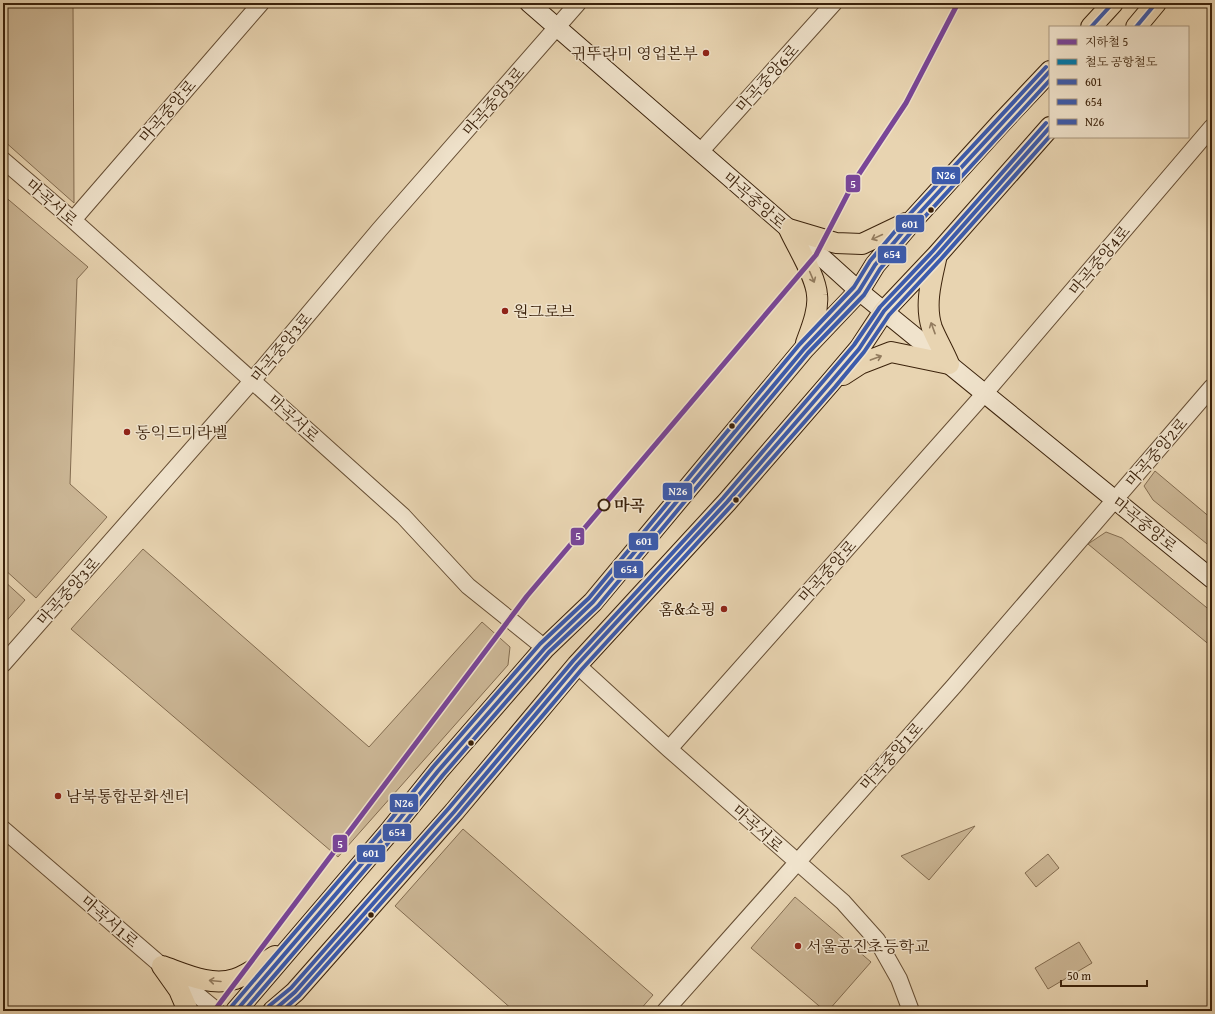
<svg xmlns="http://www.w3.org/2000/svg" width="1215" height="1014" font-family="'Gentium Book Plus','Noto Serif KR',serif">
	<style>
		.green { fill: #cbb695; stroke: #836c50 }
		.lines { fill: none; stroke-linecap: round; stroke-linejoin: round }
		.tertiary-casing { stroke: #664e34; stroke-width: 18 }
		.secondary-casing { stroke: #3b220b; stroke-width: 20 }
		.primary-casing { stroke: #3b220b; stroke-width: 22 }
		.tertiary { stroke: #f0e3cc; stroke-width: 16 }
		.secondary { stroke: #f0e3cc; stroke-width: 18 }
		.primary { stroke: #e8d4b1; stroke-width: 20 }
		.bus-1-casing { stroke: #f0e3cc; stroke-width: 7 }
		.bus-2-casing { stroke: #f0e3cc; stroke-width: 7 }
		.bus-3-casing { stroke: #f0e3cc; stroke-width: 7 }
		.bus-1 { stroke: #3d5bab; stroke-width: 4 }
		.bus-2 { stroke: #3d5bab; stroke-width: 4 }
		.bus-3 { stroke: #3d5bab; stroke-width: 4 }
		.rail-1-casing { stroke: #f0e3cc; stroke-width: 8 }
		.rail-1 { stroke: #0079ac; stroke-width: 5 }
		.metro-1-casing { stroke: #f0e3cc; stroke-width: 8 }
		.metro-1 { stroke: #794698; stroke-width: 5 }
		.oneway { stroke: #927b5e }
		.poi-dot { fill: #8f2418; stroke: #f0e3cc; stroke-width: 1.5 }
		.bus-dot { fill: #3b220b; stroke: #f0e3cc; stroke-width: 1.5 }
		.stop-dot { fill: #f0e3cc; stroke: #3b220b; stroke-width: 2 }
		.labels { text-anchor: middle; stroke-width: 3; stroke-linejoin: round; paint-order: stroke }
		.poi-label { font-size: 16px; fill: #3b220b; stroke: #f0e3cc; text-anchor: start }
		.street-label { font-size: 16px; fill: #3b220b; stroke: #f0e3cc }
		.stop-label { font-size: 16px; font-weight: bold; fill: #3b220b; stroke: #f0e3cc; text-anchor: start }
		.line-badge { stroke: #f0e3cc; stroke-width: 1.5 }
		.badge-label { font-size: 11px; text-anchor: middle; font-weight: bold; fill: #fff }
	</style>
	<rect width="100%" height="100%" fill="#e8d4b1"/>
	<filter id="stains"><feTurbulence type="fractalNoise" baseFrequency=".005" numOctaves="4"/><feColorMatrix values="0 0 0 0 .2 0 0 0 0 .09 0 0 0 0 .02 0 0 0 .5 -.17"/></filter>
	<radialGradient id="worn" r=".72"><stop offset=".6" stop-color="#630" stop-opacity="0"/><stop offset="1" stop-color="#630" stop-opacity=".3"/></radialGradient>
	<path class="green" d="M3,3h70l1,200 -71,-63z
		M3,195l85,72 -11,12 -7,205 37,33 -71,81 -33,-30z
		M1155,471l57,48v29l-59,-48 -9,-14z
		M1106,532l16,6 90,74v35l-124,-103z
		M143,549l226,198 113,-125 28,25 -2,18 -170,192 -267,-228z
		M3,580l22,20 -22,25z
		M975,826l-46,54 -28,-24z
		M463,829l190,166 -14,16h-125l-119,-105z
		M1048,854l11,14 -23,19 -11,-14z
		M795,897l76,65 -43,49h-3l-74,-63z
		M1079,942l13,21 -44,26 -13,-21z"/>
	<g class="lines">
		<defs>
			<path id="tertiary" d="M700,152l134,-149
				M3,160l70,60 330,296 65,70 77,62
				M73,220l188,-217
				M3,664l249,-283 128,-152 198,-226
				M577,665l92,84 174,153 34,38 22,39 12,32
				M669,749l316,-356 227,-266
				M3,829l159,137 55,45
				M665,1011l289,-325 258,-299"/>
			<path id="secondary" d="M529,3l298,259 32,29 353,288"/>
			<path id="primary" d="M1091,27l22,-24
				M1136,27l20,-24
				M789,229l47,14 26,1 44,-21
				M789,229c8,18 27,47 28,66 2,15 -6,34 -11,48
				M937,255c-5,23 -13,49 -5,73 5,12 12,24 17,36
				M843,375l17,-11 31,-12 58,12
				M162,966c23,8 49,21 73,13 12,-4 29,-16 40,-23
				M162,966l17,24 9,21
				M236,1011l153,-179 49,-61 107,-123 48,-46 211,-253 55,-58 16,-26 38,-45 88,-97 49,-52
				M273,1011l22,-19 159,-180 123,-147 150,-163 103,-119 29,-34 25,-38 53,-56 113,-128"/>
		</defs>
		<use href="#tertiary" class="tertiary-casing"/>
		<use href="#secondary" class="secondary-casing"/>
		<use href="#primary" class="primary-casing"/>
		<use href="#tertiary" class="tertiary"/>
		<use href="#secondary" class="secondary"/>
		<use href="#primary" class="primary"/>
		<defs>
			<path id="bus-1" d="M1091,27l22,-24
				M1136,27l20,-24
				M236,1011l153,-179 49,-61 107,-123 48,-46 211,-253 55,-58 16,-26 38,-45 137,-149
				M273,1011l22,-19 159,-180 123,-147 150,-163 103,-119 29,-34 25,-38 53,-56 113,-128"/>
			<path id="bus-2" d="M244,1011l150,-175 49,-61 106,-123 49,-46 210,-253 56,-58 16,-26 38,-45 132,-144
				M282,1011l17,-15 159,-180 124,-147 149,-163 104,-119 29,-35 25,-37 52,-56 109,-123"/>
			<path id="bus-3" d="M269,1006l22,-18 158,-180 124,-147 150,-163 102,-119 29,-34 26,-38 53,-56 113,-128
				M231,1007l153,-179 49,-61 107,-123 49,-46 210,-253 55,-58 16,-26 38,-45 138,-149"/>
		</defs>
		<use href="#bus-1" class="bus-1-casing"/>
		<use href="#bus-2" class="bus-2-casing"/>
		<use href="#bus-3" class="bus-3-casing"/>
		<use href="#bus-1" class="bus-1"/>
		<use href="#bus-2" class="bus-2"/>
		<use href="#bus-3" class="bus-3"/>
		<defs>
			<path id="rail-1" d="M3,926v45"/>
		</defs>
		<use href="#rail-1" class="rail-1-casing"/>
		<use href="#rail-1" class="rail-1"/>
		<defs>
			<path id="metro-1" d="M214,1011l313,-415 289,-341 39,-75 51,-77 52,-100"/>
		</defs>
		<use href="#metro-1" class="metro-1-casing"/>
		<use href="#metro-1" class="metro-1"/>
	</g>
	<defs><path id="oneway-shaft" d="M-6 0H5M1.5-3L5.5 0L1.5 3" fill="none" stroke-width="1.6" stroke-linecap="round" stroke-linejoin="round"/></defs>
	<g class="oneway">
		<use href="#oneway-shaft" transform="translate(877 237) rotate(155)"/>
		<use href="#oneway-shaft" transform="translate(812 277) rotate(67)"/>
		<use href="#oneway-shaft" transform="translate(933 328) rotate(-110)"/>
		<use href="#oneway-shaft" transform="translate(876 358) rotate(-20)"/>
		<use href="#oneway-shaft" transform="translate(215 981) rotate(-175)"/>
	</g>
	<g class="poi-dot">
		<circle cx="706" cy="53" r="4"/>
		<circle cx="505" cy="311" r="4"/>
		<circle cx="127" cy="432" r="4"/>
		<circle cx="724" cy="609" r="4"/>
		<circle cx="58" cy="796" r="4"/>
		<circle cx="798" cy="946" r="4"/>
	</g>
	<g class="bus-dot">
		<circle cx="931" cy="210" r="3.5"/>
		<circle cx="732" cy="426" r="3.5"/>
		<circle cx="736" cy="500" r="3.5"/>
		<circle cx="471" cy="743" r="3.5"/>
		<circle cx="371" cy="915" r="3.5"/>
	</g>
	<circle class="stop-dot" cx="604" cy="505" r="5.5"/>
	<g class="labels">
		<g class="poi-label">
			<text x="698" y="59" text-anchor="end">귀뚜라미 영업본부</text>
			<text x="513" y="317">원그로브</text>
			<text x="135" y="438">동익드미라벨</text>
			<text x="716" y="615" text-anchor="end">홈&amp;쇼핑</text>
			<text x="66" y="802">남북통합문화센터</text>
			<text x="806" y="952">서울공진초등학교</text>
		</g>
		<g class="street-label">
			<text transform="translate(767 78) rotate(-48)" y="6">마곡중앙6로</text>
			<text transform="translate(493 101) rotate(-49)" y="6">마곡중앙3로</text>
			<text transform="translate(167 111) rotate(-49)" y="6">마곡중앙로</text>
			<text transform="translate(755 200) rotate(41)" y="6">마곡중앙로</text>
			<text transform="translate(52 202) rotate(41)" y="6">마곡서로</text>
			<text transform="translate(1099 260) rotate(-50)" y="6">마곡중앙4로</text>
			<text transform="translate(281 347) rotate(-50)" y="6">마곡중앙3로</text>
			<text transform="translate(294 418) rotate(42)" y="6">마곡서로</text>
			<text transform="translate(1156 452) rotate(-49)" y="6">마곡중앙2로</text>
			<text transform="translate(1145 524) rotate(39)" y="6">마곡중앙로</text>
			<text transform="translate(827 571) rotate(-48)" y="6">마곡중앙로</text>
			<text transform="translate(68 591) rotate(-48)" y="6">마곡중앙3로</text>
			<text transform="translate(891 756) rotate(-48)" y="6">마곡중앙1로</text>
			<text transform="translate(758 828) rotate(42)" y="6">마곡서로</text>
			<text transform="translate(110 921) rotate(41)" y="6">마곡서1로</text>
		</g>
		<g class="stop-label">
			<text x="614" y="511">마곡</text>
		</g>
	</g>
	<g class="line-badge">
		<rect x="931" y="166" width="30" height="19" rx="4" fill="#3d5bab"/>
		<rect x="845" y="174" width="16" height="19" rx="4" fill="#794698"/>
		<rect x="895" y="214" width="30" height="19" rx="4" fill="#3d5bab"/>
		<rect x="877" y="245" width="30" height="19" rx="4" fill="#3d5bab"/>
		<rect x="662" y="482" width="31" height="19" rx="4" fill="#3d5bab"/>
		<rect x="570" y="527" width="15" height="19" rx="4" fill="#794698"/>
		<rect x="628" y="532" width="31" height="19" rx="4" fill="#3d5bab"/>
		<rect x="613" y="560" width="31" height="19" rx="4" fill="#3d5bab"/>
		<rect x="389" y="793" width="30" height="20" rx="4" fill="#3d5bab"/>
		<rect x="382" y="823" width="30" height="19" rx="4" fill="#3d5bab"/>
		<rect x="332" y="834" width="16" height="19" rx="4" fill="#794698"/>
		<rect x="356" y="844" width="30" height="19" rx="4" fill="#3d5bab"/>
	</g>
	<g class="badge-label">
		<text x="946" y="179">N26</text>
		<text x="853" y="188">5</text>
		<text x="910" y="228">601</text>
		<text x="892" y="258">654</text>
		<text x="678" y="495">N26</text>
		<text x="578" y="540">5</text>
		<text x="644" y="545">601</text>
		<text x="629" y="573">654</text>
		<text x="404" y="807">N26</text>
		<text x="397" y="836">654</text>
		<text x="340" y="848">5</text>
		<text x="371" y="857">601</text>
	</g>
	<rect width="1215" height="1014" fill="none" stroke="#e8d4b1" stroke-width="16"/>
	<rect x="4" y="4" width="1207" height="1006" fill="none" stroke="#3b220b" stroke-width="2"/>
	<rect x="8" y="8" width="1199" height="998" fill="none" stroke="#3b220b"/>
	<rect x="1049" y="26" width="140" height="112" fill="#f0e3cc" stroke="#a8967f"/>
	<rect x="1057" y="39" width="20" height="6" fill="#794698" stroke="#a8967f"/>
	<text x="1085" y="46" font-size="12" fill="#3b220b">지하철 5</text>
	<rect x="1057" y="59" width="20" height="6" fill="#0079ac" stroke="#a8967f"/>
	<text x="1085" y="66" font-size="12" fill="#3b220b">철도 공항철도</text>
	<rect x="1057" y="79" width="20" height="6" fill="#3d5bab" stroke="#a8967f"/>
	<text x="1085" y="86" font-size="12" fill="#3b220b">601</text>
	<rect x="1057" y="99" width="20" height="6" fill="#3d5bab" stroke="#a8967f"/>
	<text x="1085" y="106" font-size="12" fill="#3b220b">654</text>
	<rect x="1057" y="119" width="20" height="6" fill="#3d5bab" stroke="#a8967f"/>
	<text x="1085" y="126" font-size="12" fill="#3b220b">N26</text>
	<path d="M1061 980v6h86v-6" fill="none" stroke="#3b220b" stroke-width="2"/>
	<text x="1067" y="980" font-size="12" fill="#3b220b" stroke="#f0e3cc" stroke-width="3" paint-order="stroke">50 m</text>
	<rect width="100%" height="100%" filter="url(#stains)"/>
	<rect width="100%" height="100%" fill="url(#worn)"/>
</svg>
